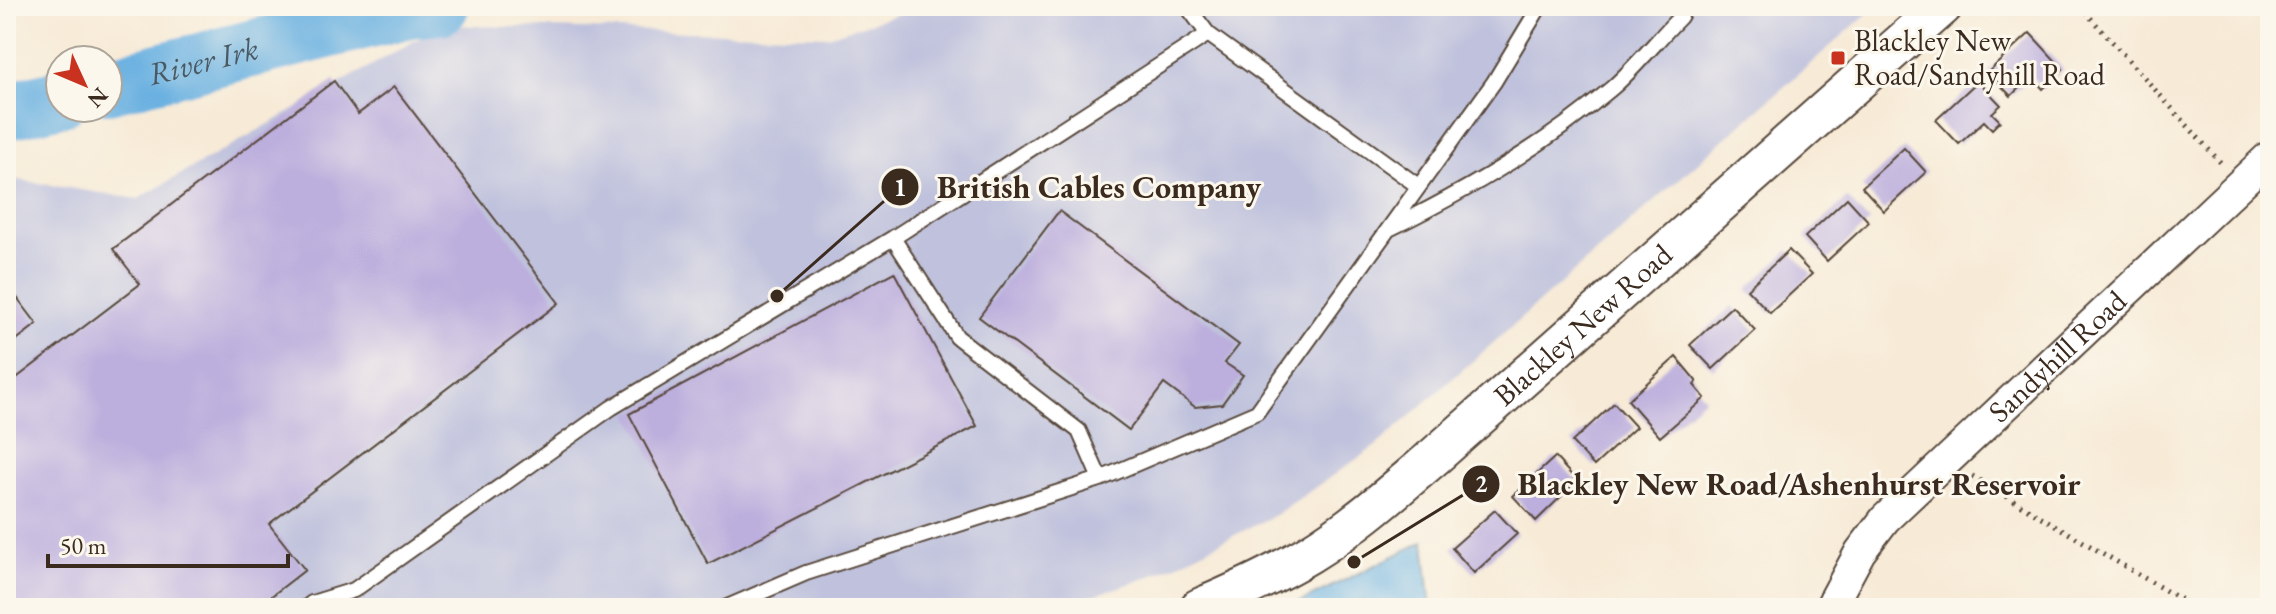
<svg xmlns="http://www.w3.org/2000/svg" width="2276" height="614" font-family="'EB Garamond',serif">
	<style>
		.industrial { fill: #c0c2dd }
		.water { fill: #6ab1e1; stroke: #526e80; stroke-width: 2 }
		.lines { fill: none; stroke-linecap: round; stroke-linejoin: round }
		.river { stroke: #6ab1e1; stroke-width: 58 }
		.building { fill: #bcaedd }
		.service-casing { stroke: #57473a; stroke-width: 18 }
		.minor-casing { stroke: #57473a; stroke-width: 34 }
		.tertiary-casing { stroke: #57473a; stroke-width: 42 }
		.path { stroke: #57473a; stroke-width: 5; stroke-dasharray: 2 6; stroke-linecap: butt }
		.service { stroke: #fff; stroke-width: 14 }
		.minor { stroke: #fff; stroke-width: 30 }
		.tertiary { stroke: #fff; stroke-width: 38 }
		.poi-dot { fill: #c8321e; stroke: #fbf7ec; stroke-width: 3 }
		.labels { text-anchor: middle; stroke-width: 6; stroke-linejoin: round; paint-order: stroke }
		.poi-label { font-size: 30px; fill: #3b2a1e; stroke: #fbf7ec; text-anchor: start }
		.street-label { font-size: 30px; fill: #3b2a1e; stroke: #fbf7ec }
		.water-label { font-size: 32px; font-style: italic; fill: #4b5962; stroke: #fbf7ec }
		.leader { fill: none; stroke: #3b2a1e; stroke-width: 3 }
		.callout-dot { fill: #3b2a1e; stroke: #fbf7ec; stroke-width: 3 }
		.mark-label { font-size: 24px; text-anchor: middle; font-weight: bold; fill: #fff }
		.callout-label { font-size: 32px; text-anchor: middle; font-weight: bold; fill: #3b2a1e; stroke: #fbf7ec; stroke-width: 6; stroke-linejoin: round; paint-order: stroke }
	</style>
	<rect width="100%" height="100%" fill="#fbf7ec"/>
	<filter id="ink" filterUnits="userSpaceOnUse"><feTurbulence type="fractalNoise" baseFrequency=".0125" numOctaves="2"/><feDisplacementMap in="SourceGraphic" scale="16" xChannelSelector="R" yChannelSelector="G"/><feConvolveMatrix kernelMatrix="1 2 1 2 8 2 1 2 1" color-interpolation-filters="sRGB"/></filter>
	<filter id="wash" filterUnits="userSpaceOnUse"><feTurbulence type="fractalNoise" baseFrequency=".006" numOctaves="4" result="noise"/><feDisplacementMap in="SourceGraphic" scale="32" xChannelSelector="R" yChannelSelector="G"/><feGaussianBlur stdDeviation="1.8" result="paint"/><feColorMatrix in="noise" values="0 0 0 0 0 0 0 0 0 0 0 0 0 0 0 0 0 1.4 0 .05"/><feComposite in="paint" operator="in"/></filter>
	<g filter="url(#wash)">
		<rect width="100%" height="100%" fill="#f7ead6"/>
		<path class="industrial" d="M923,6h953l-500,440 -101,69 -102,51 -35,15 -83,27h-1049v-430l132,21 304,-174 386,11z"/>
		<path class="water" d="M1424,541l7,67h-143z"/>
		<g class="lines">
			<g class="river">
				<path id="s1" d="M108,85l302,-76 30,-3"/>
				<path d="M6,111l54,-13"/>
			</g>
		</g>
		<g id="blocks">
			<path class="building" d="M2030,33l33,36 -20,20 -12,-13 -20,20 -23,-24z
				M334,81l24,33 36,-27 165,216 -290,221 36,46 -49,38h-250v-222l134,-102 -27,-35z
				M1978,81l23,24 -9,8 8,8 -8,8 -8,-8 -25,23 -23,-24z
				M1904,148l22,24 -42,39 -22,-24z
				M1847,198l22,24 -42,39 -22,-24z
				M1059,211l180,134 -14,18 18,12 -21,29 -27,3 -31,-23 -35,46 -150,-113z
				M1789,250l23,24 -42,39 -23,-24z
				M894,272l83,154 -269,138 -79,-150z
				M6,283l31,41 -31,24z
				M1732,306l23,24 -42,39 -23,-24z
				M1676,357l21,25 -3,3 11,13 -45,39 -32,-37z
				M1614,403l22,24 -42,39 -22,-24z
				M1555,457l22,24 -41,40 -23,-25z
				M1495,510l22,24 -43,39 -22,-25z"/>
		</g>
	</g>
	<g filter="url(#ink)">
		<use href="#blocks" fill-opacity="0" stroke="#57473a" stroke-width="2"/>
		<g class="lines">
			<defs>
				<path id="service" d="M1187,6l21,28 210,152
					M1389,229c78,-38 156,-84 223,-141 24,-21 45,-48 68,-71l6,-11
					M893,238l64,99 122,94 21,48
					M306,608l6,-5 42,-13 257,-182 282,-170 315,-204
					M725,608l81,-35 294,-94 157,-67 237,-330 46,-76"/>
				<g id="minor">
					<path id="s2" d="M1830,608l30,-56 25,-33 385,-363"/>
				</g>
				<g id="tertiary">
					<path id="s3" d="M1199,608c38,-16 75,-33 110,-54 46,-28 86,-64 126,-98l508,-450"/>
				</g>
			</defs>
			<use href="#service" class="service-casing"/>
			<use href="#minor" class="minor-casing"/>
			<use href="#tertiary" class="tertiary-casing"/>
			<path class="path" d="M2080,6l141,157
				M1972,476l223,132"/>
			<use href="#service" class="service"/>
			<use href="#minor" class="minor"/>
			<use href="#tertiary" class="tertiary"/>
		</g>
	</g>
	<rect class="poi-dot" x="1830" y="50" width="16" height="16" rx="4"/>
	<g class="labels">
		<g class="poi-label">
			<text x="1854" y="51">Blackley New<tspan x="1854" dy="34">Road/Sandyhill Road</tspan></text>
		</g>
		<g class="street-label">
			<text dy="10" stroke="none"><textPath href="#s3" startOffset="480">Blackley New Road</textPath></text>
			<text dy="10" stroke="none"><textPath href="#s2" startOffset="342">Sandyhill Road</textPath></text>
		</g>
		<g class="water-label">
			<text dy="11" stroke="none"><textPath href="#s1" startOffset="98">River Irk</textPath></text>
		</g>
	</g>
	<path class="leader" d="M777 296L900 187M1354 562L1481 484"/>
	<g class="callout-dot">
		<circle cx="777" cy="296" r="8"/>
		<circle cx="1354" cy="562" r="8"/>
		<circle cx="900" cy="187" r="20"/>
		<circle cx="1481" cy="484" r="20"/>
	</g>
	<g class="mark-label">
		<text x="900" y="196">1</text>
		<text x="1481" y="492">2</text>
	</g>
	<g class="callout-label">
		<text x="1099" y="198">British Cables Company</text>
		<text x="1799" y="495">Blackley New Road/Ashenhurst Reservoir</text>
	</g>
	<rect width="2276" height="614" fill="none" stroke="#fbf7ec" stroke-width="32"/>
	<g transform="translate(84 84) rotate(134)"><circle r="38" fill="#fbf7ec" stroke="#aea59a" stroke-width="2"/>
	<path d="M0-6L14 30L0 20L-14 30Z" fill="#c8321e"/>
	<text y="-12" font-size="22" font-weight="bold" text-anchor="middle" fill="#3b2a1e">N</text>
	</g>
	<path d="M48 554v12h240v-12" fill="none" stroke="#3b2a1e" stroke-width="4"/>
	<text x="60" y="554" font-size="24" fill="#3b2a1e" stroke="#fbf7ec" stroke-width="6" paint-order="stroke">50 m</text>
</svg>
